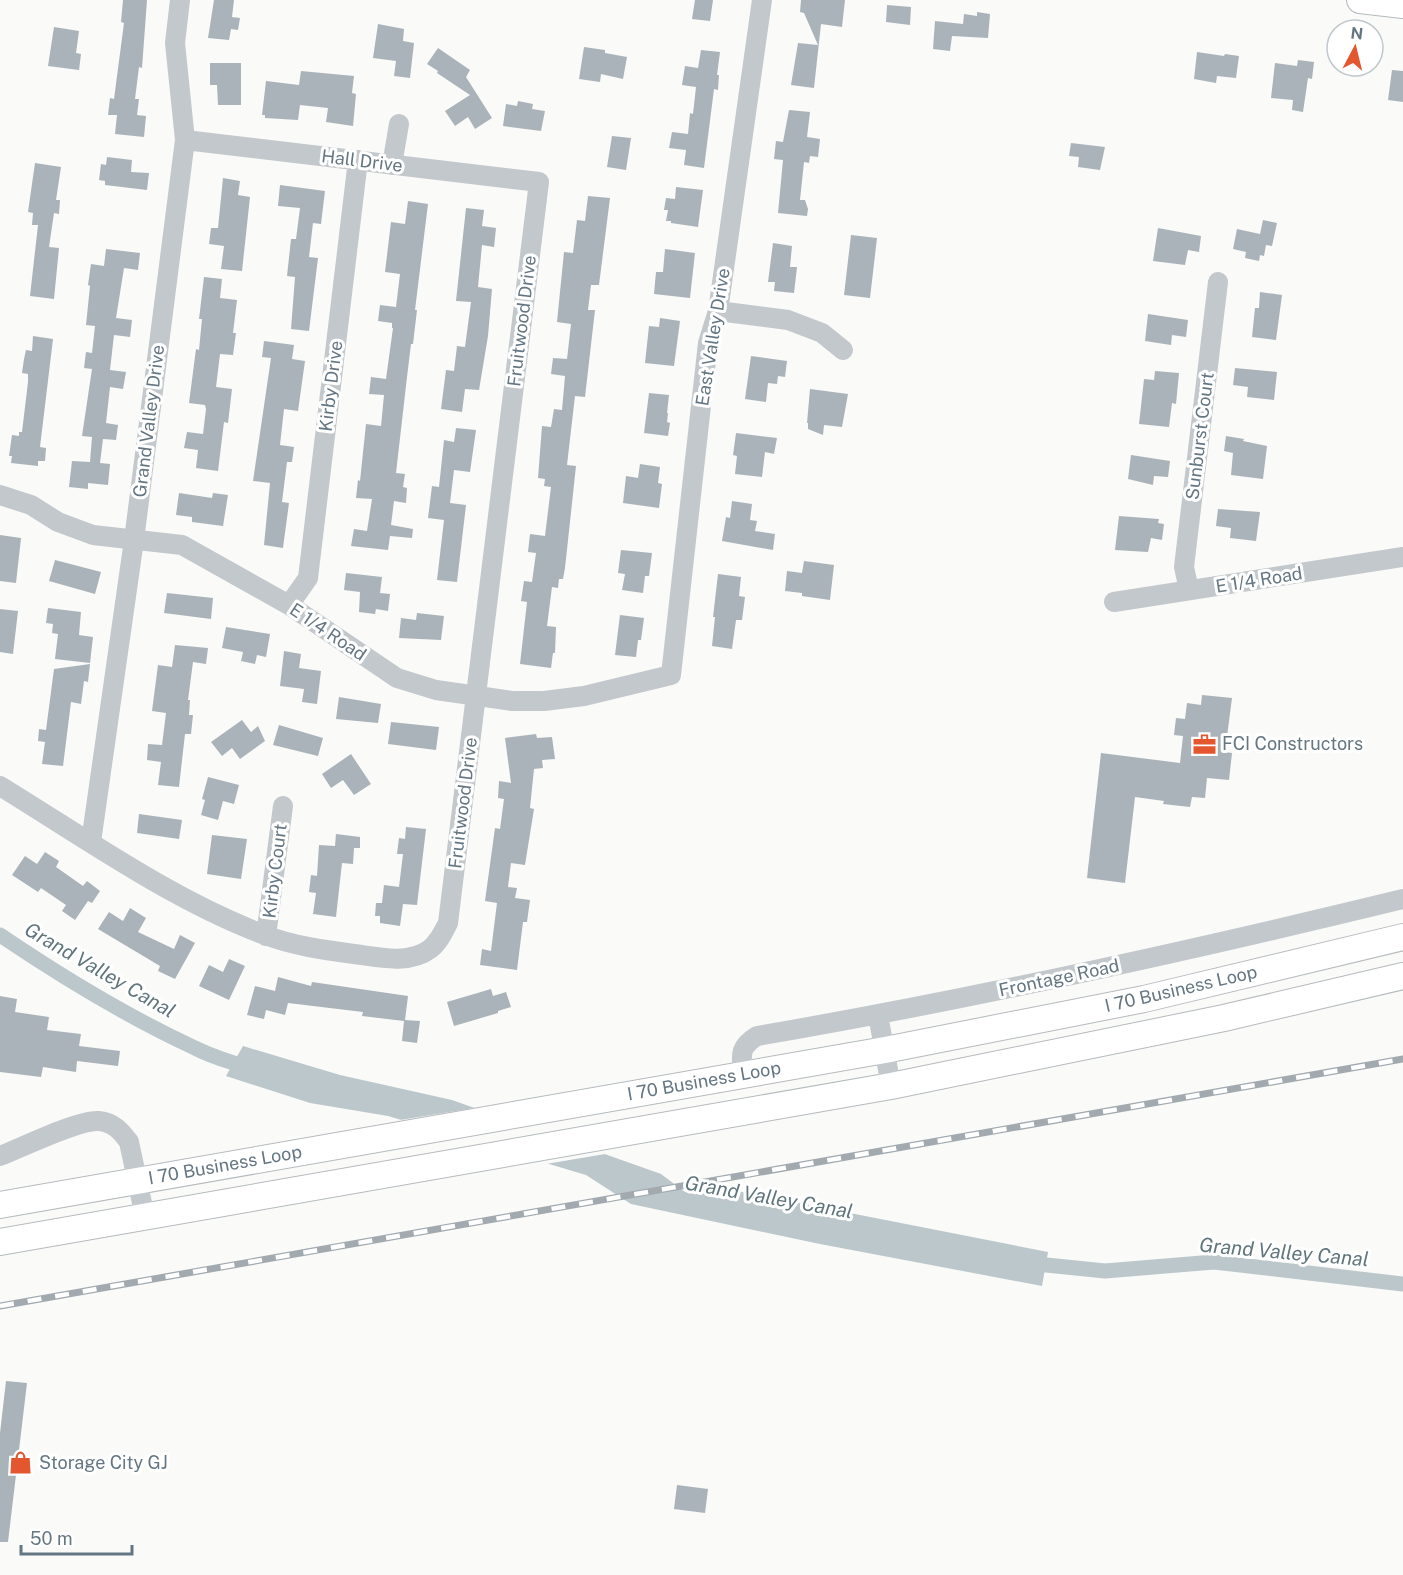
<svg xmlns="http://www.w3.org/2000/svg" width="1403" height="1575" font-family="'Public Sans',sans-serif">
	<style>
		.water { fill: #bbc7cb }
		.pier { fill: #fafaf8 }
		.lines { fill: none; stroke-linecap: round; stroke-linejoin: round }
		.canal { stroke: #bbc7cb; stroke-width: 15 }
		.building { fill: #aab3b9 }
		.major-casing { stroke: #b5babe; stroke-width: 28 }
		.minor { stroke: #c3c8cc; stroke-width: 20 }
		.major { stroke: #fff; stroke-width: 26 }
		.rail-casing { stroke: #a2aab0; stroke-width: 7 }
		.rail { stroke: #fff; stroke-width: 4.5; stroke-dasharray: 14; stroke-linecap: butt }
		.labels { text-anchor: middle; stroke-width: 6; stroke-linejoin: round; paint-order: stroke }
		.street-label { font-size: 18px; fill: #657683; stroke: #fff }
		.poi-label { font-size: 18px; fill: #657683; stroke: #fff; text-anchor: start }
		.water-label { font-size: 20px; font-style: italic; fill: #60757c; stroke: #fff }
	</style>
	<rect width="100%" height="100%" fill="#fafaf8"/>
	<path class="water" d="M243,1046l97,29 112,25 209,74 24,18 42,-3 321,63 -6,34 -222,-42 -189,-40 -45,-29 -198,-59 -78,-13 -84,-27z"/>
	<path class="pier" d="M480,1107l131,46 -71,12 -146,-44z"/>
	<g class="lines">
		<path class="canal" d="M0,935c62,42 126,81 195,113 17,9 37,14 56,21
			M1027,1263l78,8 109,-9 189,22"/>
	</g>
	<path class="building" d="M123,0h24l-5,68 -3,-1 -4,32h4l-2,16 9,1 -2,21 -29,-3 2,-19h-9l2,-17 4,1 10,-76 -3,-1z
		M214,0h20l-2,17 8,1 -2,12 -7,-1 -2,11 -21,-2z
		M695,0h18l-3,21 -18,-2z
		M801,0h44l-3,27 -21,-3 -7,64 -23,-3 7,-42 20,2 -14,-32 -4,-1z
		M887,5l24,2 -1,18 -24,-3z
		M977,12l13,2 -2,24 -36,-2 -2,15 -17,-2 2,-28 28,3 1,-10 13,2z
		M378,24l26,5 -1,12 11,2 -4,35 -16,-2 2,-15 -23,-3z
		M54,27l25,4 -3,22 5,1 -2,16 -31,-4z
		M584,47l21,3v3l22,4 -4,22 -22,-5 -1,8 -21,-3z
		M438,48l32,22 -4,7 26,41 -17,11 -7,-12 -13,9 -10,-15 25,-16 -33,-22 1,-2 -11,-7z
		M701,50l19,2 -3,23h2l-1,15 -4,-1 -10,79 -20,-3 2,-15 -17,-2 3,-16 16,2 2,-21 3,1 3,-27 -14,-2 3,-19 13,2z
		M1197,52l27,4 1,-2 14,2 -3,22 -19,-2 -1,7 -22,-4z
		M1298,60l16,2 -2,17 -4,-1 -5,34 -11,-2 1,-10 -22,-2 4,-35 22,3z
		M210,63h31v42h-23l-1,-20h-7z
		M1392,70l11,1v31l-15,-2z
		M301,71l53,5 -2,17 4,1 -3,32 -27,-4 2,-14 -28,-3 -2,15 -33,-2v-3h-3l4,-34 33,4z
		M518,101l15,3 -1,5 13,2 -4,20 -38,-5 3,-22 11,2z
		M789,110l21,2 -3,25 13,2 -2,18 -8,-1 -1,7 -5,-1 -4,38h5l3,9 -1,7 -29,-3 5,-53 -9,-1 2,-18 7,1z
		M612,136l19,2 -5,32 -19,-3z
		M1071,143l34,4 -5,23 -22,-3 1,-10 -10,-1z
		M107,157l25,3 -1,12 18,1 -2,17 -42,-5v-4l-6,-1 2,-16 5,1z
		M35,163l26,4 -5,33h4l-1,14 -5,-1 -5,34 10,1 -5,51 -24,-3 8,-71h-6l1,-12 -5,-1z
		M223,178l17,3 -2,14 12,2 -8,74 -21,-2 3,-23 -15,-2 2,-16h7z
		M280,185l45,6 -4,33 -8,-1 -4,34 9,1 -9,73 -18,-2 4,-52 -8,-1 4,-37h5l4,-31 -22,-2z
		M676,187l27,3 -5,37 -27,-4v-2h-5l2,-11h-4l2,-12 9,1z
		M588,196l22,2 -11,87h-8l-3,25h7l-10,87 -10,-1 -8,69 9,1 -11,102 -2,11h-4l-1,9 -6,-1 -5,39 9,1 -1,26h-2l-2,15 -31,-4 7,-62 -6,-1 3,-20 8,1 4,-29 -8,-1 2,-18 15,2 6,-49 -7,-1 1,-7 -7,-1 4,-52 9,1 3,-18 8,1 3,-34 -14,-2 2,-16 14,1 4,-35 -14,-2 7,-70 9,1 4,-33 8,1z
		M408,201l20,3 -13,106h2l-4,34h-2l-4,33 -11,96 9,1 -2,13 4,1 -1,15 -12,-2 -3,24 22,4 -1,9 -22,-2 -2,14 -37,-4 3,-17 13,2 5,-32 -16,-1 2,-18 2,1 6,-57 15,2 3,-31 -15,-1 2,-17 15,2 7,-51h-1v-5l-14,-2 2,-16 16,2 4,-33 -15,-2 6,-50 14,2z
		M466,208l18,2 -2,16 14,2 -2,19 -12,-2 -4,42 14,2 -4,47 -9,54 -14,-1 -3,23 -21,-3 5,-39 8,1 3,-25 8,1 6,-45 -15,-1z
		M1263,220l14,3 -5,23 -6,-1 -2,11 -4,-1 -1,6 -14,-3 1,-6 -13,-3 4,-20 23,5z
		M1158,228l43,8 -2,16 -11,-2 -3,15 -32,-4z
		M851,235l26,3 -7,60 -26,-3z
		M773,243l19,3 -2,21h7l-3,26 -20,-2 1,-9h-7z
		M106,249l34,4 -2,17 -14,-2 -8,50 16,2 -2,17 -16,-2 -4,35 16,2 -3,17 -13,-2 -4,36 12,2 -2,15 -13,-1 -3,24 10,1 -2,21 -20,-2v6l-19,-2 3,-26 18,1 2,-25 -10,-1 10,-67 -8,-1 2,-16 6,1 3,-27 -9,-1 4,-39 -2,-1 3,-21 13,2z
		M665,249l30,4 -5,45 -36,-4 2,-22h7z
		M204,277l18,2 -2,19 17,2 -4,33h3l-3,22 -13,-1 -4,33 16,2 -4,34 -4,-1 -6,49 -22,-3 2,-18 -14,-2 3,-16 16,2 3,-25 -1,-4 -16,-2 7,-54 3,1 3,-31h-3z
		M1260,292l22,3 -6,45 -24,-3 3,-29h4z
		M1148,314l40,6 -2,17 -14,-2 -1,10 -26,-4z
		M660,318l20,3 -6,45 -29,-3 4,-37 10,1z
		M33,336l20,3 -13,108 6,1 -1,13h-7v5l-27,-3 1,-7h-3l3,-21 7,1v-4h3l6,-50v-8l-6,-1 2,-14 2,-9 6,1z
		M264,341l30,4 -2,14 13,2 -7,50 -14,-2 -4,36 14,2 -2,15h-5l-5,40 7,1 -6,45 -19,-3 6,-62 -17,-2 18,-123 -9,-1z
		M751,356l36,5 -2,16 -7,-1 -1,8 -9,-1 -2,19 -21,-3z
		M1235,368l42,4 -3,28 -27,-3 1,-10 -15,-2z
		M1155,371l24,2 -3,31 -4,-1 -3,24 -30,-3 5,-45 10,1z
		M810,389l38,5 -6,33 -18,-2 -1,10 -15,-6v-6h-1z
		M649,393l20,2 -2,18h1l-1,9 3,1 -2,13 -24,-3z
		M456,428l20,2 -6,42 -16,-2 -4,33 16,2 -9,77 -20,-2 7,-60 -16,-2 4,-32 7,1 5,-47 10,2z
		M736,433l41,5 -3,16 -9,-2 -3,25 -27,-3 2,-18 -4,-1z
		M1226,436l18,3 -1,2 24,5 -4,33 -32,-4 2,-22 -9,-2z
		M1131,455l39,6 -2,16 -14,-1 -1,9 -25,-6z
		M640,464l20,3 -2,16 4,1 -3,24 -36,-5 3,-27 12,2z
		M179,493l33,5 1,-5 15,2 -5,31 -31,-4v-5l-16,-2z
		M732,501l20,3 -2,16 7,1 -2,10 20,3 -2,16 -51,-9 4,-24 4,1z
		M1218,509l42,3 -4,29 -26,-3 1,-10 -15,-2z
		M1119,516l40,3 -1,4 6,1 -2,16 -11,-2 -3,14 -33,-2z
		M0,535l21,3 -5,45 -16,-2z
		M621,550l31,3 -3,23h-4l-2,17 -21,-3 3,-16 -7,-1z
		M55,560l46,12 -6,22 -46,-13z
		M804,561l30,4 -4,35 -28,-4v-3l-17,-2 2,-20 15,2z
		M346,573l36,4 -2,16 10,1 -2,17 -12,-2 -1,5 -16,-2 1,-20 -16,-2z
		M718,574l23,3 -2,19 6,1 -3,23h-6l-4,29 -20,-3 3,-29h-2z
		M167,593l46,5 -2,21 -47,-6z
		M48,608l33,4 -2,23 14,2 -3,26 -35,-4 3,-25 -6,-1 1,-9 -7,-1z
		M0,609l18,2 -5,43 -13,-2z
		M417,613l27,3 -3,24 -42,-2 2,-20 15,2z
		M620,615l24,3 -3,22h-3l-2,17 -21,-2z
		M226,627l44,7 -4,23 -9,-2 -2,9 -14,-3 2,-9 -21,-4z
		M175,645l33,3 -2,16 -13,-2 -5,38h2l-1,15h4l-2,19h-6l-6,53 -21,-2 3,-23 -14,-2 1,-16 14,1 4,-32 -14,-2 6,-46 14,2z
		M284,651l17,3 -2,14 22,3 -4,33 -15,-2 2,-13 -24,-3z
		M90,664l-2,18 -4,-1 -3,23 -10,-2 -8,64 -21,-2 3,-22 -7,-1 1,-12 7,1 8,-61z
		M1202,695l30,3 -7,54 7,1 -3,27 -22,-2 -2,20 -13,-1 -2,10 -27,-3 1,-3 -29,-4 -10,86 -38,-5 14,-125 79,10 3,-27 -9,-1 2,-17 9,1 2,-16 14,2z
		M339,697l42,7 -3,19 -42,-4z
		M242,720l9,12 7,-6 7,15 -25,18 -8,-11 -10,8 -11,-14z
		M391,722l48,5 -3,23 -48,-6z
		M279,725l44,13 -5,18 -45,-11z
		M536,734l1,4 15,-1 3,22 -13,1 1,8 -9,1 -4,39 4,1 -9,56 -14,-2 -3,24 9,1 -2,10 15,2 -3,22h-4l-6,48 -37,-5 2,-16 9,2 6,-48 -12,-2 10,-73 5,1 4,-30 -6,-1 1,-17 12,2 -6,-45z
		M351,754l20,30 -17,11 -11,-15 -12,8 -9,-14z
		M208,777l31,8 -5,19 -11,-3 -5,19 -17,-5 4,-15 -3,-1z
		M139,814l43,6 -3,19 -42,-6z
		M406,827l20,2 -9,76 -14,-1 -3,22 -20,-3v-7h-5l1,-13h6l2,-18 15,2 4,-33h-6l2,-16 6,1z
		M336,834l24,3v11h-6l-1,16 -11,-1 -6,54 -23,-3 3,-21 -7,-1 2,-17 6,1 2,-31 16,1z
		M212,835l35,4 -6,40 -34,-5z
		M45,852l14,9 -3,6 27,19 4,-5 13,10 -8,12 -4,-2 -13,19 -13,-9 4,-6 -25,-17 -3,4 -26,-17 13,-19 12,8z
		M130,908l16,10 -8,14 36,17 6,-14 15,8 -20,36 -17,-8 2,-5 -62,-37 11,-17 14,9z
		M229,959l16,7 -16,34 -30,-14 10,-21 14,7z
		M278,977l33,9 1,-4 96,14 -3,24 15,1 -3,22 -15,-2 2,-20 -42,-5 1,-4 -75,-9 -3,12 -19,-5 -2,9 -17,-4 8,-29 20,5z
		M491,989l2,7 13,-4 5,15 -13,4v2l-44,13 -7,-24z
		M0,996l17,3 -2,13 34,5 -2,13 34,4 -2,12 41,5 -2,15 -41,-5 -1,11 -33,-5 -2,10 -41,-5z
		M6,1381l21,2 -19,159h-8v-109z
		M677,1485l31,4 -3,24 -31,-4z"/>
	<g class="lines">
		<defs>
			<path id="major" d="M1360,0l43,5
				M0,1205l885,-155 259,-51 259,-62
				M0,1242l891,-156 333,-68 179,-42"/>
		</defs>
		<use href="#major" class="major-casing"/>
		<path class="minor" d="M392,165l7,-41
			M718,311l70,9 34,13 21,17
			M0,495l31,10 27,17 35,13 89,10 107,60 108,73 39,12 76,11h32l40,-5 87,-21 37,-332 10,-32 44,-311
			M1189,590l-5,-23 34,-285
			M1114,602l289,-45
			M289,605l19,-27 50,-418
			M0,786c85,52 172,114 265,149 29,11 59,15 89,19 23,3 55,11 76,-5 8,-6 13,-16 18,-26l91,-741 -354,-42
			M91,842l43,-302 51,-400 -10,-97 5,-43
			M266,936l17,-130
			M878,1015l13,71
			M743,1074c-2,-19 -4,-27 14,-38 217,-37 432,-85 646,-137
			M0,1156c21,-8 79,-37 99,-35 14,1 22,10 30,21l16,75"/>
		<use href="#major" class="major"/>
		<defs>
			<path id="rail" d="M0,1306l1403,-247"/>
		</defs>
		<use href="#rail" class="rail-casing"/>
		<use href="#rail" class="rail"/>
	</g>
	<defs>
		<symbol id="office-bare" viewBox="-9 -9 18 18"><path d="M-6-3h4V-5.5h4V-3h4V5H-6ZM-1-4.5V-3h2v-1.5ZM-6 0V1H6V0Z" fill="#e4572e" stroke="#fff" stroke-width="2.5" paint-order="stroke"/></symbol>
		<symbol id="shop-bare" viewBox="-9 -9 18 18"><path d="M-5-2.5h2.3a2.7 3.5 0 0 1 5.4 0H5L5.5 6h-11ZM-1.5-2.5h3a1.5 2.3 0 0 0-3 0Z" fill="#e4572e" stroke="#fff" stroke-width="2.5" paint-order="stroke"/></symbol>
	</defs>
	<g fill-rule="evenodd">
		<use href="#office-bare" x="1188" y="728" width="33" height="33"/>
		<use href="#shop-bare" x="4" y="1446" width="33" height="33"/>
	</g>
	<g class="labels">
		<g class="street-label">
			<text transform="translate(362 161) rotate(7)" y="6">Hall Drive</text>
			<text transform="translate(522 321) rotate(-83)" y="6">Fruitwood Drive</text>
			<text transform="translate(713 337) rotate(-81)" y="6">East Valley Drive</text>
			<text transform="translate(331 386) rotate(-83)" y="6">Kirby Drive</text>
			<text transform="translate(149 421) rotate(-83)" y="6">Grand Valley Drive</text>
			<text transform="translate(1200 436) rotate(-83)" y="6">Sunburst Court</text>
			<text transform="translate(1259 580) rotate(-9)" y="6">E 1/4 Road</text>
			<text transform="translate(328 632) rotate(34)" y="6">E 1/4 Road</text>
			<text transform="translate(463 803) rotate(-83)" y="6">Fruitwood Drive</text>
			<text transform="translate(275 871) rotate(-83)" y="6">Kirby Court</text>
			<text transform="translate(1059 978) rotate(-12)" y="6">Frontage Road</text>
			<text transform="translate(1181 989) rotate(-13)" y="6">I 70 Business Loop</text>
			<text transform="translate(704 1081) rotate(-10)" y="6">I 70 Business Loop</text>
			<text transform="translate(225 1165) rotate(-10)" y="6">I 70 Business Loop</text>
		</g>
		<g class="poi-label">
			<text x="1222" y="750">FCI Constructors</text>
			<text x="39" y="1469">Storage City GJ</text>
		</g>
		<g class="water-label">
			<text transform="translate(100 970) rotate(30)" y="7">Grand Valley Canal</text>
			<text transform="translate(769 1197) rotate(10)" y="7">Grand Valley Canal</text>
			<text transform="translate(1284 1252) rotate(5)" y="7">Grand Valley Canal</text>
		</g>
	</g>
	<g transform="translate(1355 48) rotate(7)"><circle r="28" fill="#ffffff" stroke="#c1c8cd" stroke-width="1.5"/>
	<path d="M0-4.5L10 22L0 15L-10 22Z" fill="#e4572e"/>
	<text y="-9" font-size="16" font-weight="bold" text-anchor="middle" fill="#657683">N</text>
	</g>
	<path d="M21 1545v9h111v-9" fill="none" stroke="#657683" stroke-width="3"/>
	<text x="30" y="1545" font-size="18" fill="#657683" stroke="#ffffff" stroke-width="4.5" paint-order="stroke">50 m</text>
</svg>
